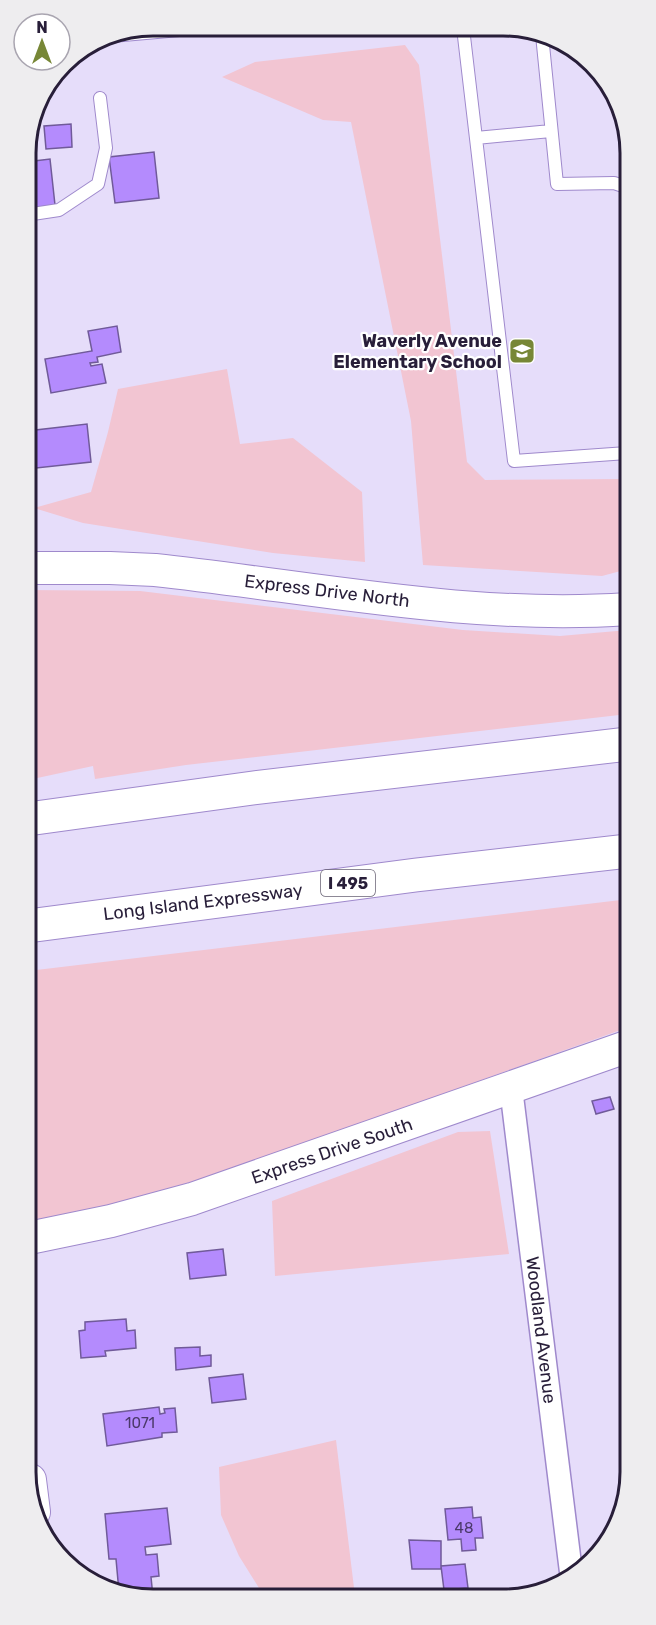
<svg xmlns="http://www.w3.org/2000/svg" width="656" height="1625" font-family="Rubik,sans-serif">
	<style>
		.green { fill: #f2c5d2 }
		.building { fill: #b48bfd; stroke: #705a99; stroke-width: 1.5 }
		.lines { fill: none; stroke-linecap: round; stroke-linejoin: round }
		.lane-casing { stroke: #9f89cc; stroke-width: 14 }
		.street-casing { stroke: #9f89cc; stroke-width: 25 }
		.secondary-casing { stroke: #9f89cc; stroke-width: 34 }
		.highway-casing { stroke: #9f89cc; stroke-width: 35 }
		.lane { stroke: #fff; stroke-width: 12 }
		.street { stroke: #fff; stroke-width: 22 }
		.secondary { stroke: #fff; stroke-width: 32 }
		.highway { stroke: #fff; stroke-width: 33 }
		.labels { text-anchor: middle; stroke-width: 4.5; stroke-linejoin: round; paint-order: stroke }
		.number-label { font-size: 15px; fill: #4b396a }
		.shield { fill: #fff; stroke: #686274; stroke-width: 1.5 }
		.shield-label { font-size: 16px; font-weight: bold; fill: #281e39 }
		.poi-label { font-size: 18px; font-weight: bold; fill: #281e39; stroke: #fff; text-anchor: end }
		.street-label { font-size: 18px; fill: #281e39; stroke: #fff }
		.rim { fill: none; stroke: #281e39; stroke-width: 3 }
	</style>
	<rect width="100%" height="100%" fill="#e6ddfa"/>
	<path class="green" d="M405,45l14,20 48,397 18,18 142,-1 1,90 -26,7 -179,-11 -12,-144 -60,-299 -28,-2 -101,-43 33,-15z
		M227,369l13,75 53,-6 69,54 3,70 -92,-9 -190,-30 -49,-15 57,-16 17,-60 10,-43z
		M27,590l113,1 323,39 97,6 68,-6v84l-442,51 -91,14 -2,-13 -65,14z
		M629,899v128l-412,148 -157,43 -29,1 1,-5 -3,-3 -1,-240z
		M490,1131l19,123 -234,22 -3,-75 186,-69z
		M336,1440l19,156h-91l-25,-40 -18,-41 -2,-48z"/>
	<path class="building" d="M71,124l1,23 -26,2 -2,-23z
		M154,152l5,46 -44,5 -6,-46z
		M50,159l5,46 -29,4v-47z
		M117,326l4,26 -24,5 1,5 -8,1 1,3 11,-2 4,19 -55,10 -6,-34 47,-8 -4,-20z
		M87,424l4,38 -64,7v-38z
		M610,1097l4,12 -18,5 -4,-13z
		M223,1249l3,26 -36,4 -3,-26z
		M126,1319l1,12 8,-1 1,18 -31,3 1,5 -25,2 -2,-27 6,-1v-8z
		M200,1347v9l11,-1v11l-35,4 -1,-22z
		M243,1374l3,25 -34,4 -3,-25z
		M159,1407l1,7 5,-1 -1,-4 11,-1 2,24 -15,1v4l-55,9 -4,-32z
		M472,1507l1,11 8,-1 2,21h-8l1,12 -14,1 -1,-12 -13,1 -3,-31z
		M167,1508l4,36 -26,3 1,8 11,-1 2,22 -8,1 2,20h-25l-9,-5 -3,-33h-7l-4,-45z
		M409,1540l32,1v28h-29z
		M465,1564l3,24 -24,2 -3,-24z"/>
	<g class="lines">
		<defs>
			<path id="lane" d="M463,28l51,433 113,-8
				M542,35l15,149 57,-1 12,4
				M101,37l123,-11
				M476,138l75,-7
				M26,215l33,-5 39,-26 8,-36 -6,-50"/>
			<path id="street" d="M511,1088l60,484"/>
			<path id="secondary" d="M27,568h83l45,2c158,17 314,50 473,39
				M29,1238l82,-17 81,-22 437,-153
				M30,1480l4,32"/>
			<path id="highway" d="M28,819l225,-31 375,-44
				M28,926l388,-51 212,-24"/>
		</defs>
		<use href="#lane" class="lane-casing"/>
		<use href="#street" class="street-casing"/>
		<use href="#secondary" class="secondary-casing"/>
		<use href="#highway" class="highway-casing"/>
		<use href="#lane" class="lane"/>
		<use href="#street" class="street"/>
		<use href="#secondary" class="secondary"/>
		<use href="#highway" class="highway"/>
	</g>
	<defs>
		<symbol id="school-square" viewBox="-11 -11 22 22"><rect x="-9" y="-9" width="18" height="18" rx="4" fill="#778736" stroke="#fff"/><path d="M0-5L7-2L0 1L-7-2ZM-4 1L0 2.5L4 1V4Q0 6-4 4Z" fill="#fff"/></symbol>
	</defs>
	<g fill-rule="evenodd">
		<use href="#school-square" x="507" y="336" width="30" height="30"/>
	</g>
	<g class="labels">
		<g class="number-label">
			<text x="140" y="1428">1071</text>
			<text x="464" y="1533">48</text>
		</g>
		<rect class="shield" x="321" y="870" width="54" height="26" rx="4.5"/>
		<g class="shield-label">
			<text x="348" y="889">I 495</text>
		</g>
		<g class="poi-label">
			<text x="502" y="347">Waverly Avenue<tspan x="502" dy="21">Elementary School</tspan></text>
		</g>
		<g class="street-label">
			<text transform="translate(327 591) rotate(7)" y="6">Express Drive North</text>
			<text transform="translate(203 902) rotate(-7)" y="6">Long Island Expressway</text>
			<text transform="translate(332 1151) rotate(-19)" y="6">Express Drive South</text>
			<text transform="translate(541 1330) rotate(83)" y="6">Woodland Avenue</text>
		</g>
	</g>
	<path d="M0 0H656V1625H0ZM153 36H503A117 117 0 0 1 620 153V1472A117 117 0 0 1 503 1589H153A117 117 0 0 1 36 1472V153A117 117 0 0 1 153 36Z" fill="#eeedef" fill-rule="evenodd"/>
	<path class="rim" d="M153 36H503A117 117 0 0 1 620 153V1472A117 117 0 0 1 503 1589H153A117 117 0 0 1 36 1472V153A117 117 0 0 1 153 36Z"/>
	<g transform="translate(42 42)"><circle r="28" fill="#ffffff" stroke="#a9a5b0" stroke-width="1.5"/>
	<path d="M0-4.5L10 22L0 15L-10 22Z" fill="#778736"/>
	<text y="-9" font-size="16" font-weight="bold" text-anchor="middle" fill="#281e39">N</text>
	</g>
</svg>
